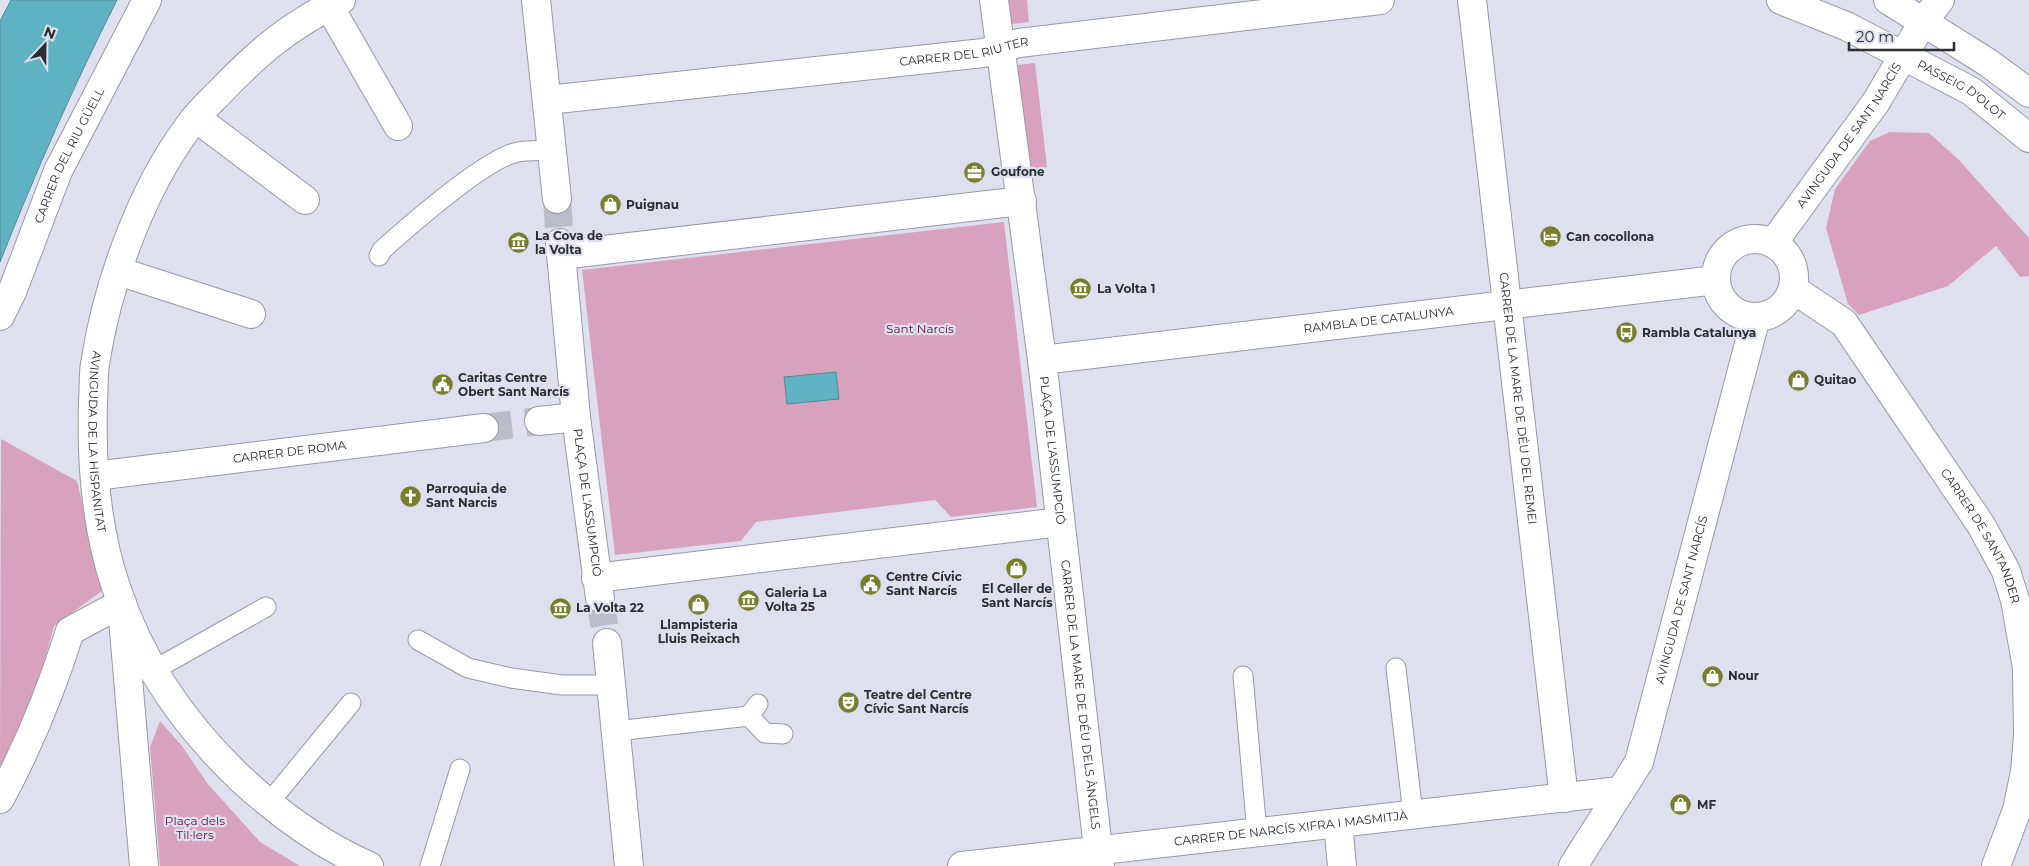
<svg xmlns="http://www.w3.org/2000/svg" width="2029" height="866" font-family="Montserrat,sans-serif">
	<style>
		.green { fill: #d9a2bc }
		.water { fill: #5fb1c4; stroke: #508a98 }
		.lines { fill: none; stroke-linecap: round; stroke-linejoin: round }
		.minor-tunnel { stroke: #bbbcc9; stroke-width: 28; stroke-dasharray: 28 14; stroke-linecap: butt }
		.service-casing { stroke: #9799a6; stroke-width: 21 }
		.pedestrian-casing { stroke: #9799a6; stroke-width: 30 }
		.minor-casing { stroke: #9799a6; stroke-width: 30 }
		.tertiary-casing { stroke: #9799a6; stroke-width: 30 }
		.secondary-casing { stroke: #9799a6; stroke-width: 30 }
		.service { stroke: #fff; stroke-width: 19 }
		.pedestrian { stroke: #fff; stroke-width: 28 }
		.minor { stroke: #fff; stroke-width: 28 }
		.tertiary { stroke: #fff; stroke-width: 28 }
		.secondary { stroke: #fff; stroke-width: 28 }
		.labels { text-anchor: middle; stroke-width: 4.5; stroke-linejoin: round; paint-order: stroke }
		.street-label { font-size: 12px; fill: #2d2e33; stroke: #dfe0ef }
		.poi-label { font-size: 12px; font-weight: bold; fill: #2d2e33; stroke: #dfe0ef; text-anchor: start }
		.park-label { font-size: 12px; fill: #5b113c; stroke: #dfe0ef }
	</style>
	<rect width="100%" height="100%" fill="#dfe0ef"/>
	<path class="green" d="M1001,0h26l2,22 -26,3z
		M1035,63l12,104 -26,3 -12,-104z
		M1890,132l39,1 30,27 70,78v38l-9,1 -24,-31 -48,40 -89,29 -11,-11 -22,-76 9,-39 35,-48z
		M1004,222l33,285 -86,10 -16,-17 -179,22 -15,19 -126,14 -33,-285z
		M1,439l76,42 26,109 -49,36c-12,48 -29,97 -54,140z
		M160,721l22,25 25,37 53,59 40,24h-140l-10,-119z"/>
	<path class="water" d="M11,0h106c-44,87 -81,171 -117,262v-241z
		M836,372l3,27 -52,5 -3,-27z"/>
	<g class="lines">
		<path class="minor-tunnel" d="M557,199l3,44
			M484,428l55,-7
			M600,598l7,45"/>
		<defs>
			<path id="service" d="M379,256l3,-6c27,-24 104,-92 136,-98 11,-2 23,-1 35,-2
				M418,640l50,28 43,10 51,7h49
				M1396,668l17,146
				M154,670l112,-63
				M1243,676l14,156
				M749,716l16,17 18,1
				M616,731l133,-15 9,-12
				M268,804l83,-101
				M430,866l30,-97"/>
			<path id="pedestrian" d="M329,6l69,120
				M196,118l109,82
				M118,271l133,43
				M0,799c30,-56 51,-107 70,-168l52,-28
				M1338,823l4,43"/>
			<g id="minor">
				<path id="s1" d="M341,0c-52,26 -83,52 -123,94 -10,10 -21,20 -29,32 -48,64 -82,159 -94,238 -2,12 -1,25 -2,38 -2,62 3,126 23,185 24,74 69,139 125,192 39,36 80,66 128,87"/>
				<path d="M536,0l21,199"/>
				<path id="s2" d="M994,0l48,360 58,506"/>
				<path id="s3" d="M1472,0l92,798"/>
				<path id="s4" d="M548,100l435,-47 36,-10 361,-43"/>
				<circle cx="1755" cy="278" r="39"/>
				<path id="s5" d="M560,243l16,174 24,181"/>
				<path id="s6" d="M1773,243l103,-141 47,-80 17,-22"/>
				<path d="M561,255l461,-54"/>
				<path id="s7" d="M1793,289l51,34 137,202 25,46 9,29 12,68 1,68 -3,36 -8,38 -21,56"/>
				<path id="s8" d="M1042,360l674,-80"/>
				<path d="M539,421l37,-4"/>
				<path id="s9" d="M95,476l389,-48"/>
				<path d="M596,578l464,-56"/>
				<path d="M123,619l21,247"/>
				<path d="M607,643l22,223"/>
				<path id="s10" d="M962,866l658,-75"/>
				<path id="s11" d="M1573,866l66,-104 117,-445"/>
			</g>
			<g id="tertiary">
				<path id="s12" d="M0,316l12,-24 46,-121 89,-171"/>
			</g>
			<g id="secondary">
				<path id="s13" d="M1781,0l65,26 125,65 58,47"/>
				<path d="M1888,0l99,62 42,31"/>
			</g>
		</defs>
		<use href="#service" class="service-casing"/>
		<use href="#pedestrian" class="pedestrian-casing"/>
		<use href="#minor" class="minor-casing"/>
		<use href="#tertiary" class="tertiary-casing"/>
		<use href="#secondary" class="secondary-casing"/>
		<use href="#service" class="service"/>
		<use href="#pedestrian" class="pedestrian"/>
		<use href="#minor" class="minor"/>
		<use href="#tertiary" class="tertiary"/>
		<use href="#secondary" class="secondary"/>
	</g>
	<defs>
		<symbol id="office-disc" viewBox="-11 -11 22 22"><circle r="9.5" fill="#777f2a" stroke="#dfe0ef"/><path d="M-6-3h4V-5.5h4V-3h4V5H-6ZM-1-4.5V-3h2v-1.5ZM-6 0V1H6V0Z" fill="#fff"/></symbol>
		<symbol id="shop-disc" viewBox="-11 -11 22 22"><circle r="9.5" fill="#777f2a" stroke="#dfe0ef"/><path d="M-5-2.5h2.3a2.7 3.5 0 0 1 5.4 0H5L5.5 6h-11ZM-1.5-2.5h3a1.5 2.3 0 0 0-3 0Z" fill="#fff"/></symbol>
		<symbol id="hotel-disc" viewBox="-11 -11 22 22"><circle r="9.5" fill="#777f2a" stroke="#dfe0ef"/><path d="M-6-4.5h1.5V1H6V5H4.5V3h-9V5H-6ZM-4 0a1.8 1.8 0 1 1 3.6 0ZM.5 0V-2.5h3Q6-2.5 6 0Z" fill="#fff"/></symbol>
		<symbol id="museum-disc" viewBox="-11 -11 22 22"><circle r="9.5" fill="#777f2a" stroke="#dfe0ef"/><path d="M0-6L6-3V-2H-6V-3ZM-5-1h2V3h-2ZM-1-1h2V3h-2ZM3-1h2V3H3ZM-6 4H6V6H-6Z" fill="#fff"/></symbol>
		<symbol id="bus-disc" viewBox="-11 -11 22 22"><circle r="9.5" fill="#777f2a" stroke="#dfe0ef"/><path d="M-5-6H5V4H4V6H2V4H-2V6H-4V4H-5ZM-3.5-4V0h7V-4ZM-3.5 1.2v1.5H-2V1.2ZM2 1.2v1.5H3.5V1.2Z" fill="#fff"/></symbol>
		<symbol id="civic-disc" viewBox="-11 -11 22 22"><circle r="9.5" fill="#777f2a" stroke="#dfe0ef"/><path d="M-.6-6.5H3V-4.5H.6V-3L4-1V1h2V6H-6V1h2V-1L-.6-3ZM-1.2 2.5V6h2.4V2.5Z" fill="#fff"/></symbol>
		<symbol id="church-disc" viewBox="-11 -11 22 22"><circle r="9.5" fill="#777f2a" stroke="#dfe0ef"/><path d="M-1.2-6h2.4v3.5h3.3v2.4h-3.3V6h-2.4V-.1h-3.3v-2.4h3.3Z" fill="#fff"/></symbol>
		<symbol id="theatre-disc" viewBox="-11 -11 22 22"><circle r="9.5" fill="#777f2a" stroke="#dfe0ef"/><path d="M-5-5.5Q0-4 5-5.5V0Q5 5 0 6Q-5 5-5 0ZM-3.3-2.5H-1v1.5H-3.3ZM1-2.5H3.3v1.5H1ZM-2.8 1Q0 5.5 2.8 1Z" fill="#fff"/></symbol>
	</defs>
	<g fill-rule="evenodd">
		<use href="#office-disc" x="962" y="160" width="25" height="25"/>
		<use href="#shop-disc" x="598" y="192" width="25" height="25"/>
		<use href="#hotel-disc" x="1538" y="224" width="25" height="25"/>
		<use href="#museum-disc" x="506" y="230" width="25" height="25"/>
		<use href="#museum-disc" x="1068" y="276" width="25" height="25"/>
		<use href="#bus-disc" x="1614" y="320" width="25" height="25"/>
		<use href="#shop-disc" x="1786" y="368" width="25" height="25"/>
		<use href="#civic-disc" x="430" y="372" width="25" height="25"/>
		<use href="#church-disc" x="398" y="484" width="25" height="25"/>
		<use href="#shop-disc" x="1004" y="556" width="25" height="25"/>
		<use href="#civic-disc" x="858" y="572" width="25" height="25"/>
		<use href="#museum-disc" x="736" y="588" width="25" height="25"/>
		<use href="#shop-disc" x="686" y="592" width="25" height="25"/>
		<use href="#museum-disc" x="548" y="596" width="25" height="25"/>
		<use href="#shop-disc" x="1700" y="664" width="25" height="25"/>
		<use href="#theatre-disc" x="836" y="690" width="25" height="25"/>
		<use href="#shop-disc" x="1668" y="792" width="25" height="25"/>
	</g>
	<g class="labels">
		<g class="street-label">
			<text dy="4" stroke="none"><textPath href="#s4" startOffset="419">CARRER DEL RIU TER</textPath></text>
			<text dy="4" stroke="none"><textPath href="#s13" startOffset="202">PASSEIG D'OLOT</textPath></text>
			<text dy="4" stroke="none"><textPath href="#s6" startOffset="132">AVINGUDA DE SANT NARCÍS</textPath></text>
			<text dy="4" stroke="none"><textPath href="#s12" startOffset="175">CARRER DEL RIU GÜELL</textPath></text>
			<text dy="4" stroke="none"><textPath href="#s8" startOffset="339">RAMBLA DE CATALUNYA</textPath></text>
			<text dy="4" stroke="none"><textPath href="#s3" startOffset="401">CARRER DE LA MARE DE DÉU DEL REMEI</textPath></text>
			<text dy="4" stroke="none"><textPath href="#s1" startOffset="535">AVINGUDA DE LA HISPANITAT</textPath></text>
			<text dy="4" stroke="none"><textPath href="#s2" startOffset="454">PLAÇA DE L'ASSUMPCIÓ</textPath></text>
			<text dy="4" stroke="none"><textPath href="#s9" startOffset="196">CARRER DE ROMA</textPath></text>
			<text dy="4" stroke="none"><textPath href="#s5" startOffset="261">PLAÇA DE L'ASSUMPCIÓ</textPath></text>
			<text dy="4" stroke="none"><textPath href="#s7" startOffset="315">CARRER DE SANTANDER</textPath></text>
			<text dy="4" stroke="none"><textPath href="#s11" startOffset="291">AVINGUDA DE SANT NARCÍS</textPath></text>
			<text dy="4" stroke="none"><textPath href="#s2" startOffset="700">CARRER DE LA MARE DE DÉU DELS ÀNGELS</textPath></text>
			<text dy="4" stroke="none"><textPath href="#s10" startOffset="331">CARRER DE NARCÍS XIFRA I MASMITJÀ</textPath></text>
		</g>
		<g class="poi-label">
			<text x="991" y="176">Goufone</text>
			<text x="626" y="209">Puignau</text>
			<text x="535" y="240">La Cova de<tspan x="535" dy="14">la Volta</tspan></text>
			<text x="1566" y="241">Can cocollona</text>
			<text x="1097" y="293">La Volta 1</text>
			<text x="1642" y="337">Rambla Catalunya</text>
			<text x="458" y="382">Caritas Centre<tspan x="458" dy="14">Obert Sant Narcís</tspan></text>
			<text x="1814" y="384">Quitao</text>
			<text x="426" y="493">Parroquia de<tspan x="426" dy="14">Sant Narcis</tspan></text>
			<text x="886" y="581">Centre Cívic<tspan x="886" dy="14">Sant Narcís</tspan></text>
			<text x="1017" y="593" text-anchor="middle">El Celler de<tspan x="1017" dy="14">Sant Narcís</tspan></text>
			<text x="765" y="597">Galeria La<tspan x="765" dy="14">Volta 25</tspan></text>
			<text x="576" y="612">La Volta 22</text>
			<text x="699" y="629" text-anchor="middle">Llampisteria<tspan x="699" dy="14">Lluis Reixach</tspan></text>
			<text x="1728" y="680">Nour</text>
			<text x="864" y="699">Teatre del Centre<tspan x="864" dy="14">Cívic Sant Narcís</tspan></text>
			<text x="1697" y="809">MF</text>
		</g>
		<g class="park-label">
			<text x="920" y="333">Sant Narcís</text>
			<text x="195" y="825">Plaça dels<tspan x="195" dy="14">Til·lers</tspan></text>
		</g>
	</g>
	<g transform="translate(45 45) rotate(22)" stroke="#dfe0ef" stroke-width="4" paint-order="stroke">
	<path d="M0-4L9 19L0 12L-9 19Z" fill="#2d2e33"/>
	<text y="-8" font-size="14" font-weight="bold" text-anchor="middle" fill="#2d2e33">N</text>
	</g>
	<path d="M1849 42v8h105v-8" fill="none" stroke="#2d2e33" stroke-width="2.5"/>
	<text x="1856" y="42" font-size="15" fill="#2d2e33" stroke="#dfe0ef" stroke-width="4" paint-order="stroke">20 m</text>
</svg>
